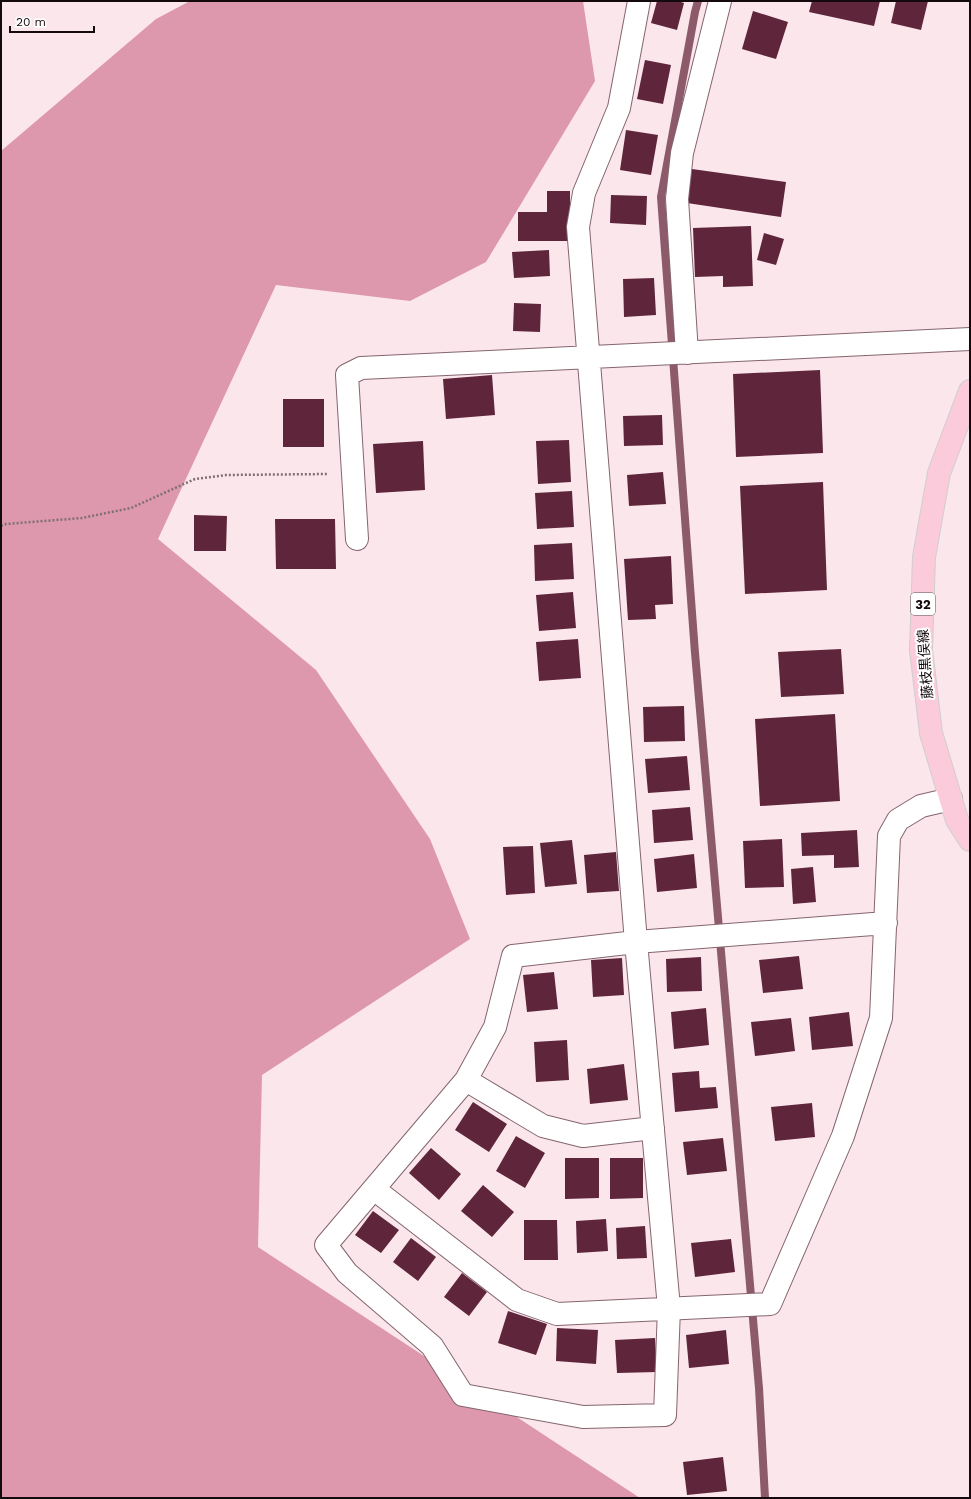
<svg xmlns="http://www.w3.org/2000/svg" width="971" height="1499" font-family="'Work Sans','Noto Sans JP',sans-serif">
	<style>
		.forest { fill: #dd98ae }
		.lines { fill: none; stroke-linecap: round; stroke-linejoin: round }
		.stream { stroke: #8c5a6a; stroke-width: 8 }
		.building { fill: #5e253b }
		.minor-casing { stroke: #84656e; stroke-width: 24 }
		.major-casing { stroke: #d0cece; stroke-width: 24 }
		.path { stroke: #807074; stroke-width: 2.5; stroke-dasharray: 2 2; stroke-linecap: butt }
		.minor { stroke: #fff; stroke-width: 22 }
		.major { stroke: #fbcbdb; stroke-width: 22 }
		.labels { text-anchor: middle; stroke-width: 4; stroke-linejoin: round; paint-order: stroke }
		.shield { fill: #fff; stroke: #5a5355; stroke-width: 1 }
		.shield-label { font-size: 13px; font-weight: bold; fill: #14090c }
		.street-label { font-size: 14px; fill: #14090c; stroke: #fff }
	</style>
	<rect width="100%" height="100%" fill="#fbe6ec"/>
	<path class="forest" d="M190,1h393l12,80 -109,181 -76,39 -134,-16 -118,254 158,131 114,169 40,100 -208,136 -4,172 382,251h-639v-1347l155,-132z"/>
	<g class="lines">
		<path class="stream" d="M698,1l-3,11 -34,185 34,456 64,735 6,110"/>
	</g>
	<path class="building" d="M657,1h21l6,2 -7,27 -26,-7z
		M812,1h68l-6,25 -65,-14z
		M896,1h32l-7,29 -30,-7z
		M753,11l35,11 -12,37 -34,-10z
		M645,60l26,5 -8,39 -26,-5z
		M626,130l32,5 -7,40 -31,-5z
		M692,169l94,13 -5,35 -94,-14z
		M547,191h23v50h-52v-29h29z
		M611,195l36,1 -1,29 -36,-2z
		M751,226l2,60 -30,1v-11l-28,1 -2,-49z
		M764,233l20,6 -8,26 -19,-5z
		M549,250l1,26 -36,2 -2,-26z
		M654,278l2,37 -32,2 -1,-38z
		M514,303l27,1 -1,28 -27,-1z
		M820,370l3,83 -87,4 -3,-83z
		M492,375l3,40 -49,4 -3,-40z
		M283,399h41v48h-41z
		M662,415l1,30 -39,1 -1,-30z
		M569,440l2,42 -33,2 -2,-43z
		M423,441l2,49 -49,3 -3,-49z
		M663,472l3,32 -37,2 -2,-31z
		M823,482l4,108 -82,4 -5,-108z
		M572,491l2,36 -37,2 -2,-36z
		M194,515l33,1 -1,35h-32z
		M275,519h60l1,50h-60z
		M572,543l2,36 -39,2 -1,-36z
		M671,556l2,48 -18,1 1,14 -28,1 -4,-61z
		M573,592l3,36 -37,3 -3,-36z
		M578,639l3,39 -42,3 -3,-39z
		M841,649l3,45 -63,3 -3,-45z
		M684,706l1,35 -41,1 -1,-35z
		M835,714l5,87 -80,5 -5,-87z
		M687,756l3,34 -42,3 -3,-34z
		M690,807l3,33 -39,3 -2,-33z
		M857,830l2,37 -25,1v-13l-32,1 -1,-23z
		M782,839l2,48 -39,1 -2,-47z
		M572,840l5,44 -32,3 -5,-44z
		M533,846l2,47 -29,2 -3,-48z
		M616,852l3,39 -32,2 -3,-38z
		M694,854l3,34 -40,4 -3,-33z
		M813,867l3,35 -23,2 -2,-35z
		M799,956l4,33 -40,4 -4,-33z
		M701,957l1,34 -35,1 -1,-33z
		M622,958l2,37 -31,2 -2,-37z
		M554,972l4,37 -31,3 -4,-37z
		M706,1008l3,37 -35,4 -3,-37z
		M849,1012l4,34 -41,4 -3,-33z
		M791,1018l4,33 -40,5 -4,-34z
		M567,1040l2,40 -33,2 -2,-40z
		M624,1064l4,36 -38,4 -3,-35z
		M699,1071l1,17 16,-1 2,21 -43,4 -3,-39z
		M473,1102l34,22 -18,28 -34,-22z
		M812,1103l3,34 -40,4 -4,-34z
		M516,1136l29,17 -20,35 -29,-17z
		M723,1138l4,33 -40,4 -4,-33z
		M431,1148l30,26 -22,26 -30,-27z
		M565,1158h34v40l-34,1z
		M610,1158h33v40l-33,1z
		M483,1185l31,27 -22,25 -31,-26z
		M373,1211l26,19 -18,23 -26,-18z
		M606,1219l2,32 -31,2 -1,-32z
		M524,1220h33l1,40h-34z
		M645,1226l2,32 -30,1 -1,-31z
		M411,1238l25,19 -18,24 -25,-19z
		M731,1239l4,33 -40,5 -4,-34z
		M462,1273l25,19 -18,24 -25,-19z
		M508,1311l39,13 -11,31 -38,-12z
		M557,1328l41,2 -2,34 -40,-3z
		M726,1330l3,34 -40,4 -3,-33z
		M655,1338l2,34 -40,1 -2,-33z
		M723,1457l4,34 -40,4 -4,-33z"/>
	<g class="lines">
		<defs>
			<path id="minor" d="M639,1l-20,107 -35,85 -6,34 58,715 33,366 -4,107 -82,2 -120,-22 -31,-49 -85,-73 -21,-28 140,-165 29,-53 18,-71 123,-14 250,-19
				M687,353l-10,-154 5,-46 38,-152
				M357,539l-10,-164 14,-7 609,-29
				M466,1080l77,46 40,10 70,-8
				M374,1189l143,111 40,14 213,-10 73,-168 38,-118 8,-182 9,-16 23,-14 30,-7"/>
			<path id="major" d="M970,391l-31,82 -15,84 -3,93 10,83 26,87 13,20"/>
		</defs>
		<use href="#minor" class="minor-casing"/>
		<use href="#major" class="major-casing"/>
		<path class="path" d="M1,526l5,-2 76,-6 49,-10 64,-29 31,-4 102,-1"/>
		<use href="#minor" class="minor"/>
		<use href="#major" class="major"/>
	</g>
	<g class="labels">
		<rect class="shield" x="911" y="593" width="24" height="22" rx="3"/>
		<g class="shield-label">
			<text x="923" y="609">32</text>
		</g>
		<g class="street-label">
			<text transform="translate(925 664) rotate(-94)" y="5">藤枝黒俣線</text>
		</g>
	</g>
	<rect width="971" height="1499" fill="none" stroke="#14090c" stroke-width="4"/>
	<path d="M10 26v6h84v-6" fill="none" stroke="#14090c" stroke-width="2"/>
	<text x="16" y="26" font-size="12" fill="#14090c" stroke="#ffffff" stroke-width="3" paint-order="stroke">20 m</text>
</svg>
